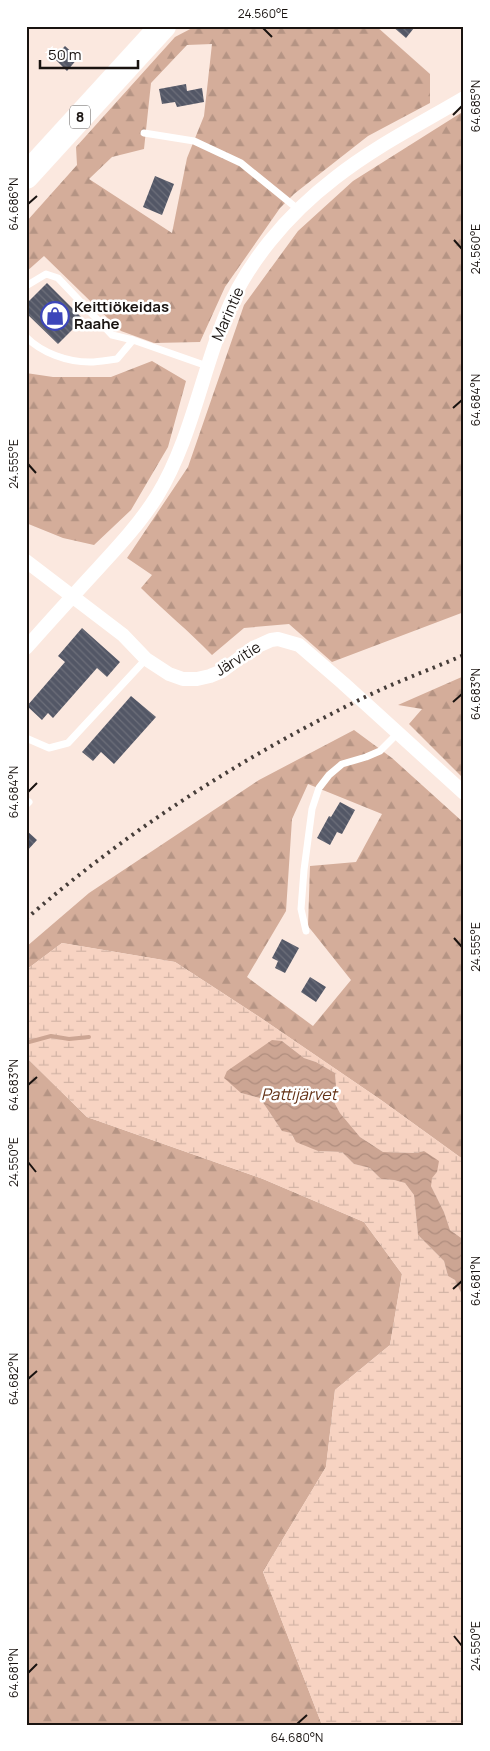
<svg xmlns="http://www.w3.org/2000/svg" width="490" height="1751" font-family="Manrope,sans-serif">
	<style>
		.forest { fill: url(#forest-firs); fill-rule: evenodd }
		.wetland { fill: url(#wetland-marsh) }
		.water { fill: url(#water-waves) }
		.lines { fill: none; stroke-linecap: round; stroke-linejoin: round }
		.stream { stroke: #cca593; stroke-width: 4 }
		.building { fill: url(#building-back-hatch) }
		.lane { stroke: #fff; stroke-width: 7 }
		.street { stroke: #fff; stroke-width: 14 }
		.highway { stroke: #fff; stroke-width: 26 }
		.rail { stroke: #463d39; stroke-width: 4; stroke-dasharray: 2.5 5; stroke-linecap: butt }
		.ticks { fill: none; stroke: #191310; stroke-width: 2 }
		.labels { text-anchor: middle; stroke-width: 5; stroke-linejoin: round; paint-order: stroke }
		.shield { fill: #fff; stroke: #5e5a58; stroke-width: 1 }
		.shield-label { font-size: 14px; font-weight: bold; fill: #191310 }
		.poi-label { font-size: 15px; font-weight: bold; fill: #191310; stroke: #fff; text-anchor: start }
		.street-label { font-size: 15px; fill: #191310; stroke: #fff }
		.water-label { font-size: 16px; font-style: italic; fill: #633115; stroke: #fff }
		.neatline { fill: none; stroke: #191310; stroke-width: 2 }
		.ticks-label { font-size: 12px; text-anchor: middle; fill: #191310 }
	</style>
	<defs>
		<pattern id="forest-firs" width="22" height="20" patternUnits="userSpaceOnUse" patternTransform="scale(1.25)"><rect width="22" height="20" fill="#d4ad9a"/><path d="M5 1l3.5 6h-7zM16 11l3.5 6h-7z" fill="#b59484"/></pattern>
		<pattern id="wetland-marsh" width="20" height="14" patternUnits="userSpaceOnUse" patternTransform="scale(1.25)"><rect width="20" height="14" fill="#f7d3c2"/><path d="M1 5h8M5 5V1M11 12h8M15 12V8" fill="none" stroke="#d3b4a6"/></pattern>
		<pattern id="water-waves" width="16" height="10" patternUnits="userSpaceOnUse" patternTransform="scale(1.25)"><rect width="16" height="10" fill="#cca593"/><path d="M0 5q4-4 8 0t8 0" fill="none" stroke="#af8d7e"/></pattern>
		<pattern id="building-back-hatch" width="6" height="6" patternUnits="userSpaceOnUse" patternTransform="scale(1.25)"><rect width="6" height="6" fill="#535766"/><path d="M-1 5l2 2M0 0l6 6M5-1l2 2" fill="none" stroke="#6d6f7a"/></pattern>
	</defs>
	<rect width="100%" height="100%" fill="#fbe8df"/>
	<path class="forest" d="M196,26h180l54,48v29l-62,33 -74,58 -14,14 -55,79 -25,55 -46,1 -33,-12 -77,-75 -18,16v-50l51,-57 -1,-18 99,-110zM212,44l-8,72 -17,42 -15,75 -83,-54 23,-22 32,-8 7,-66 36,-38z
		M464,111v501l-132,50 -43,-38 -45,4 -32,27c-23,-24 -48,-44 -71,-67l11,-13 -25,-17 61,-91 56,-162 54,-74 55,-50z
		M152,361l34,20 -18,66 -37,63 -37,35 -31,-7 -37,-15v-150l27,4h58z
		M464,676v103l-55,-55 13,-15 -24,-4z
		M354,730l38,28 72,65v337l-83,-60 -123,-84 -83,-54 -113,-19 -36,27v-23l63,-54 170,-113zM308,784l74,30 -26,48 -46,4 -2,60 43,54 -38,46 -66,-49 39,-66 6,-92z
		M26,1057l61,60 176,62 101,43 38,52 -12,71 -55,45 -9,77 -63,105 59,153h-296z"/>
	<path class="wetland" d="M62,943l113,19 83,54 123,84 83,60v80l-14,-10 -6,-18 -13,-26v-8l6,-6 -13,-21 -8,2 -33,-1 -23,-15 -20,-24 -6,-11 2,-16 -1,-13 -19,-11 -12,-4 -22,-17 -55,30 14,22 19,5 22,33 10,2 1,5 25,13 24,1 12,12 16,4 11,11 13,1 11,3 9,12 4,40 26,26 4,15 7,4 9,19v426h-142l-59,-153 63,-105 9,-77 55,-45 12,-71 -38,-52 -101,-43 -176,-62 -61,-60v-87z"/>
	<path class="water" d="M272,1040l10,1 22,17 12,4 19,11 1,13 -2,16 6,11 20,24 23,15 33,1 8,-2 15,10 -2,11 -5,6 -1,8 13,26 6,18 14,10v59l-9,-19 -7,-4 -4,-15 -26,-26 -4,-40 -9,-12 -11,-3 -13,-1 -11,-11 -16,-4 -12,-12 -24,-1 -22,-9 -5,-9 -9,-2 -22,-33 -19,-5 -17,-15 3,-7z"/>
	<g class="lines">
		<path class="stream" d="M26,1042h3l22,-6 18,3 20,-2"/>
	</g>
	<path class="building" d="M392,26h20l2,2 -8,10z
		M65,46l13,12 -11,13 -15,-15 5,-6 2,2z
		M186,84l1,7 15,-3 2,14 -27,5 -2,-5 -13,2 -3,-15z
		M155,176l19,8 -12,31 -19,-8z
		M47,283l36,36 -25,25 -32,-31v-9z
		M82,628l38,34 -13,15 -10,-9 -44,50 -5,-5 -6,7 -15,-14 38,-44 -7,-6z
		M131,696l25,21 -42,47 -13,-12 -8,9 -11,-9z
		M340,802l15,8 -13,24 -5,-2 -7,13 -13,-7 12,-22 2,1z
		M26,830l11,10 -11,12z
		M282,939l17,9 -14,25 -10,-5 3,-7 -6,-3z
		M310,977l16,10 -10,15 -15,-10z"/>
	<g class="lines">
		<path class="lane" d="M144,133l50,8 47,22 58,47
			M26,286l20,-12 12,4 54,57 21,5 74,26
			M26,337c16,16 41,25 64,25 9,0 18,-2 27,-3l16,-19
			M26,738l23,10 19,-5 78,-84
			M26,805l3,-3
			M306,931l-5,-22 3,-39 8,-61 7,-21 10,-13 13,-11 24,-7 14,-6 18,-18"/>
		<path class="street" d="M26,561l97,74 23,24 23,15 14,5h14l13,-3 12,-5 31,-23 18,-8 7,-1 21,6 44,38 121,110
			M26,648c22,-25 44,-49 66,-73 23,-25 47,-50 65,-79 33,-54 44,-119 67,-177 21,-55 64,-105 111,-141 39,-31 85,-54 129,-80"/>
		<path class="highway" d="M26,176l137,-150"/>
		<path class="rail" d="M26,919c101,-88 213,-160 333,-219 34,-17 70,-30 105,-45"/>
	</g>
	<path class="ticks" d="M263,28l9,9M453,115l9,-9M28,204l9,-8M454,240l8,9M453,408l9,-8M28,464l8,9M453,702l9,-8M28,792l9,-9M454,938l8,9M28,1085l9,-8M28,1162l8,10M453,1289l9,-8M28,1379l9,-8M454,1636l8,10M28,1673l9,-9M297,1724l10,-9"/>
	<defs>
		<symbol id="shop-ring" viewBox="-11 -11 22 22"><circle r="9.5" fill="#fff" stroke="#3d46ba" stroke-width="1.5"/><path d="M-5-2.5h2.3a2.7 3.5 0 0 1 5.4 0H5L5.5 6h-11ZM-1.5-2.5h3a1.5 2.3 0 0 0-3 0Z" fill="#3d46ba"/></symbol>
	</defs>
	<g fill-rule="evenodd">
		<use href="#shop-ring" x="39" y="300" width="32" height="32"/>
	</g>
	<g class="labels">
		<rect class="shield" x="70" y="105.5" width="20" height="23" rx="4"/>
		<g class="shield-label">
			<text x="80" y="122">8</text>
		</g>
		<g class="poi-label">
			<text x="74" y="312">Keittiökeidas<tspan x="74" dy="17">Raahe</tspan></text>
		</g>
		<g class="street-label">
			<text transform="translate(228 314) rotate(-66)" y="5">Marintie</text>
			<text transform="translate(238 659) rotate(-32)" y="5">Järvitie</text>
		</g>
		<g class="water-label">
			<text x="299" y="1100">Pattijärvet</text>
		</g>
	</g>
	<rect width="490" height="1751" fill="none" stroke="#ffffff" stroke-width="55"/>
	<path d="M40 60v8h98v-8" fill="none" stroke="#191310" stroke-width="2.5"/>
	<text x="48" y="60" font-size="15" fill="#191310" stroke="#ffffff" stroke-width="4" paint-order="stroke">50 m</text>
	<rect x="28" y="28" width="434" height="1696" class="neatline"/>
	<g class="ticks-label">
		<text x="263" y="18">24.560°E</text>
		<text transform="translate(476 106) rotate(-90)" y="4">64.685°N</text>
		<text transform="translate(14 204) rotate(-90)" y="4">64.686°N</text>
		<text transform="translate(476 249) rotate(-90)" y="4">24.560°E</text>
		<text transform="translate(476 400) rotate(-90)" y="4">64.684°N</text>
		<text transform="translate(14 464) rotate(-90)" y="4">24.555°E</text>
		<text transform="translate(476 694) rotate(-90)" y="4">64.683°N</text>
		<text transform="translate(14 792) rotate(-90)" y="4">64.684°N</text>
		<text transform="translate(476 947) rotate(-90)" y="4">24.555°E</text>
		<text transform="translate(14 1085) rotate(-90)" y="4">64.683°N</text>
		<text transform="translate(14 1162) rotate(-90)" y="4">24.550°E</text>
		<text transform="translate(476 1281) rotate(-90)" y="4">64.681°N</text>
		<text transform="translate(14 1379) rotate(-90)" y="4">64.682°N</text>
		<text transform="translate(476 1646) rotate(-90)" y="4">24.550°E</text>
		<text transform="translate(14 1673) rotate(-90)" y="4">64.681°N</text>
		<text x="297" y="1742">64.680°N</text>
	</g>
</svg>
